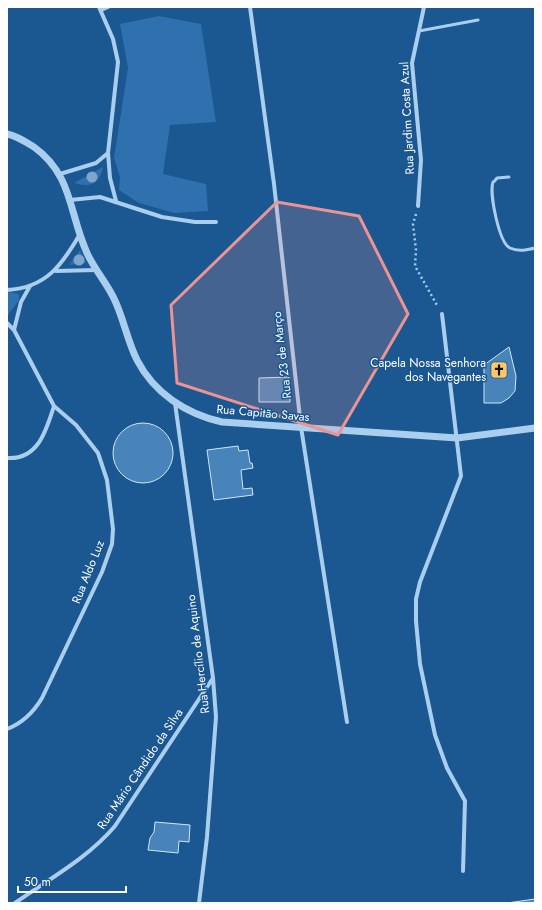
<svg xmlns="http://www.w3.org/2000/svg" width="542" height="910" font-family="Jost,sans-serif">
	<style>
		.green { fill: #2e71ae }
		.building { fill: #4883b9; stroke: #d0e6fa }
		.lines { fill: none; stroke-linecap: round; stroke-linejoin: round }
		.path { stroke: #aaceee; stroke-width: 2.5; stroke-dasharray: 2 3; stroke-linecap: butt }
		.service { stroke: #aaceee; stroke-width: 3 }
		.minor { stroke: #aaceee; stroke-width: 4 }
		.tertiary { stroke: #aaceee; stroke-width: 7 }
		.tree { fill: #7fa6ca }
		.marked { fill: #ea9494; fill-opacity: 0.2; stroke: #ea9494; stroke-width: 3; stroke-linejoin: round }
		.labels { text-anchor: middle; stroke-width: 3; stroke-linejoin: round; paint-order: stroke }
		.street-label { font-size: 12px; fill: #fff; stroke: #1b5790 }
		.poi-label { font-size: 12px; fill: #fff; stroke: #1b5790; text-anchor: end }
	</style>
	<rect width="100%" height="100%" fill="#1b5790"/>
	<path class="green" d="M159,16l42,8 15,98 -46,3 -7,49 43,10 2,27 -34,2 -35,-10 -20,-13 1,-13 -6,-19 14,-90 -8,-44z
		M103,167c-4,17 -12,21 -29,16z
		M80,250l6,13 -17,2z
		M10,292l9,2v6l-11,15 -1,-22z"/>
	<path class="building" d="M509,347l7,29 -1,15 -6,7 -8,5h-17v-38z
		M289,377l1,25h-31v-24z
		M113 453a30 30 0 1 1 60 0a30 30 0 1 1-60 0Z
		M238,446l1,5 9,-1 2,13h2l1,5 -12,2 2,19 9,-1 1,7 -39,5 -7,-50z
		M155,822l35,3 -1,17 -10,-1 -1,12 -30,-3 2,-12 4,-6z
		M535,899v4h-28z"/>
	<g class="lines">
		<path class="path" d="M416,214l-3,10 3,26 -1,16 23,41"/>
		<path class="service" d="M419,31l59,-11
			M509,177l-12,1c0,0 -3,4 -4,4 -4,11 6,61 17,66 8,4 17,2 25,0"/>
		<path class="minor" d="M250,7l24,177 27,243 46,295
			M101,10l7,-3
			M108,153l2,25 6,23
			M60,174l36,-11 12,-10 10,-91 -5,-23 -14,-32
			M70,200l30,-3 62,20 33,5h21
			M418,206l3,-46 -9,-97 12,-56
			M56,271l40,-1
			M7,290c39,-2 55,-25 73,-56
			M442,314l19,162 -41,106 -4,17v22l4,43 15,71 12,33 18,33 -2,70
			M7,323l7,7 40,76 22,19 22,28 9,27 6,49 -1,15 -10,28 -60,126c-9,15 -19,25 -35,31
			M14,330l7,-28 9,-16
			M175,403l38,275 3,39 -9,120 -8,66
			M7,458c31,2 39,-27 47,-52
			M15,903c34,-24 73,-45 100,-77l98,-148"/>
		<path class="tertiary" d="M7,134c10,2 19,8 27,13 39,28 35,67 53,106 8,18 22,32 29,50 8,18 12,39 21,57 17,33 49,54 85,62l235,16 78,-10"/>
	</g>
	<g class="tree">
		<circle cx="92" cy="177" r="5.5"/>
		<circle cx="79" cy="260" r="5.5"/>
	</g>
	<path class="marked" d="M277,202l82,14 49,98 -70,121 -161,-52 -6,-78z"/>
	<defs>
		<symbol id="church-square" viewBox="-11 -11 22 22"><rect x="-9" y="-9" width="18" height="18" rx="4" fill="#ffc768" stroke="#1b5790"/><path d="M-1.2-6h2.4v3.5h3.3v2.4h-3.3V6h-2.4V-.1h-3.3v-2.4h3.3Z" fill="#111"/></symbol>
	</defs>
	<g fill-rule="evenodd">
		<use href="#church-square" x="489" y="360" width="20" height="20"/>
	</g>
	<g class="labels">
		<g class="street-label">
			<text transform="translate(407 118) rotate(-93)" y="4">Rua Jardim Costa Azul</text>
			<text transform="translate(282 355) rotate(-97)" y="4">Rua 23 de Março</text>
			<text transform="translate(263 413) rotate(5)" y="4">Rua Capitão Savas</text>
			<text transform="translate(88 572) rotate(-68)" y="4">Rua Aldo Luz</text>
			<text transform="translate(198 654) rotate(-97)" y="4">Rua Hercílio de Aquino</text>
			<text transform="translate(140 769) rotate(-56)" y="4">Rua Mário Cândido da Silva</text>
		</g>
		<g class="poi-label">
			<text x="486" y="367">Capela Nossa Senhora<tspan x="486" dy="14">dos Navegantes</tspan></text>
		</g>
	</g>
	<rect width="542" height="910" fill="none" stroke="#ffffff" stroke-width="16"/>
	<path d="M18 886v6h108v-6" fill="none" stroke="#ffffff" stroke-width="2"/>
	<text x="24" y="886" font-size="12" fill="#ffffff" stroke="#1b5790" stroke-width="3" paint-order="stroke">50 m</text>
</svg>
